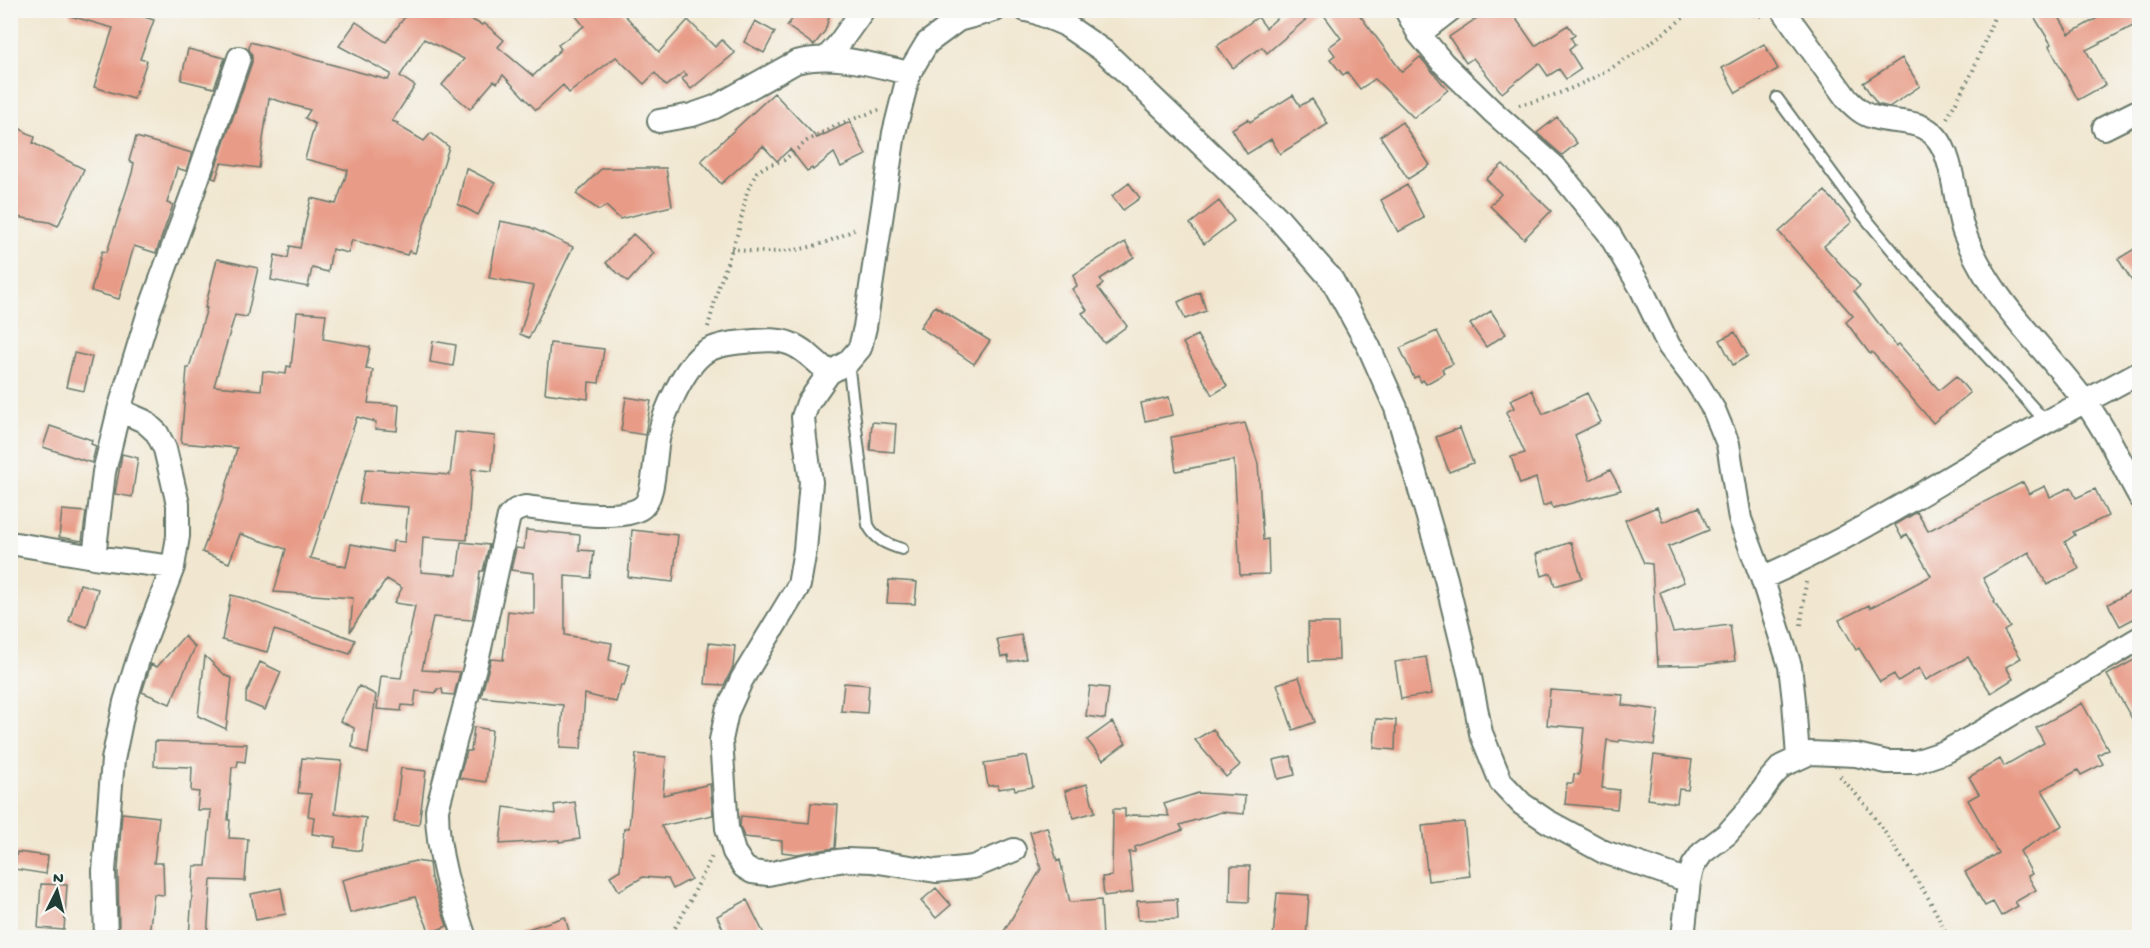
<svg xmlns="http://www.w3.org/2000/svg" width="2150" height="948" font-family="'Gochi Hand',sans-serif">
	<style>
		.building { fill: #e89c88 }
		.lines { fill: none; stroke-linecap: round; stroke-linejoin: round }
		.service-casing { stroke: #68786b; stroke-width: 14 }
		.minor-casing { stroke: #68786b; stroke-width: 26 }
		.path { stroke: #68786b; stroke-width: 4; stroke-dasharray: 1.5 4.5; stroke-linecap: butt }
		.service { stroke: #fff; stroke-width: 10 }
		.minor { stroke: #fff; stroke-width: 22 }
	</style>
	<rect width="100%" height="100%" fill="#f6f6f2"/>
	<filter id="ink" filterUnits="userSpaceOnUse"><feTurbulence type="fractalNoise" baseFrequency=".0167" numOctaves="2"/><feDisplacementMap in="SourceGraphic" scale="12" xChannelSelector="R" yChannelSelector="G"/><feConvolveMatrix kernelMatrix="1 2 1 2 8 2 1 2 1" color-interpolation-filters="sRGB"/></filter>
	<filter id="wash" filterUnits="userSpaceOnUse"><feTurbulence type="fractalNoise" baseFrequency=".008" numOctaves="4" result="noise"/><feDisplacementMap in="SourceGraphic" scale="24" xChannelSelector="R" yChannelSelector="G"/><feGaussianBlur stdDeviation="1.35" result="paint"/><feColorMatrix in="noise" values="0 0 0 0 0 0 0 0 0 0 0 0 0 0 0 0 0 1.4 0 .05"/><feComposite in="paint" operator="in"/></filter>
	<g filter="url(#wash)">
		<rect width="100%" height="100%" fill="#f1e7d0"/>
		<g id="blocks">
			<path class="building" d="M71,10h50l33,10 -14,39 7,2 -13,38 -40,-12 19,-59 -43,-12z
				M410,10h43l29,15 2,-2 20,17 -6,7 35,29 28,-27 -3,-4 26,-19 -13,-16h49l39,42 29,-32 27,27 7,-7 13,13 -44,36 -9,-10 5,-4 -3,-3 -18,14 -11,-13 -11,11 -28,-27 -47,36 -6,-8 -27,25 -33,-35 -6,8 -3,-2 -24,28 -28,-24 22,-26 -40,-20 -24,37 15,10 -23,35 6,2 -1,2 27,16 7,-8 18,14 -34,106 -6,-2 -2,4 -55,-15 -4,13 -16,-4 -4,23 -16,-4 -4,19 -37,-7 4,-25 13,3 2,-12 10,2 11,-50 25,6 12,-34 -43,-11 10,-35 -10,-6 5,-8 -41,-12 -10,70 -38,-5 -5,16 -4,-1 40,-116v-7l-3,-6 1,-7 138,38 3,-6 -52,-28 17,-24 30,20z
				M799,10h32l-6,21 -11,14 -27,-19z
				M1286,10h31l-50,43 -5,-6 -29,21 -16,-22 41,-29 8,11z
				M1320,10h36l46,62 18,-15 28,33 -34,28 -39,-39 -15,10 -13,-17 -4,3 -13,-16 5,-4 -6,-8 12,-9z
				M1489,10h21l25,36 33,-21 7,10 -4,3 4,7 -6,5 12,19 -15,10 -7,-10 -11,7 -9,-13 -37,30 -29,-35 -7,5 -17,-26z
				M2030,10h25l14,24 32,-18 -3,-6h32l7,14 -51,26 19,35 -27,15 -29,-54 2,-2z
				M755,21l20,11 -11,21 -20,-11z
				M1764,44l14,25 -42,24 -14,-25z
				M188,49l37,9 -11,30 -33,-8z
				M1902,58l18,28 -31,21 -12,-3 -14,-21z
				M774,93l43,45 33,-16 16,33 -25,12 -7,-14 -21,17 -1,-2 -5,3 -17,-22 -13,12 -14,-15 -42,38 -20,-23z
				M1293,95l7,11 12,-7 16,25 -48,30 -9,-15 -24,15 -15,-25 16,-10 2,3z
				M1557,117l20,26 -15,12 -25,-22z
				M1402,122l28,43 -22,14 -28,-43z
				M17,127l18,10 -2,6 51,26 -26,57 -9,-4 -39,-6v-76z
				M136,137l56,16 -6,18 -9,-3 -10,35 6,2 -17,48 -22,-7 -15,53 -28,-8 11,-40 5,1 25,-79 2,-10 -5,-2z
				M1503,164l48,47 -27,28 -34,-33 11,-12 -15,-15z
				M466,168l29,15 -17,32 -20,-11z
				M602,168h64l6,38 -52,13 -14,-13 -7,4 -23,-16z
				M1129,183l11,15 -17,12 -11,-14z
				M1407,185l17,33 -26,14 -17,-32z
				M1825,191l27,31 -28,24 36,40 -6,5 42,55 3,-2 40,46 17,-14 14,17 -37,30 -61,-71 -2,2 -24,-32 7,-6 -74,-84z
				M1219,201l15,20 -30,23 -14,-20z
				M500,221l30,6 43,20 -44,91 -9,-4 14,-48 -45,-8z
				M633,234l21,19 -26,29 -22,-19z
				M1125,242l9,15 -34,22 3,5 -5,4 29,38 -23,17 -22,-30 5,-3 -15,-21 5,-3 -4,-11z
				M2139,246v46l-21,-33z
				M217,259l41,9 -11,49 -12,-2 -21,71 47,4 2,-19 23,3 1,-8 4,1 6,-55 29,2 -3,25 47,8 -4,22 7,1 -5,33 31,2 -2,26 -22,-2 1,-7 -19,-5 -47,141 36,9 5,-23 41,8 1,-11 12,1 3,-35 -49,-4 7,-34 84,6 5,-43 40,4 -3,35 -20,-2 -5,71 -44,-3 -2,35 36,3 4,-33 28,3 -6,26h-3l-2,21 -6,28 -39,-3 -11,53 38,2 -6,23 -11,-1 -1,-5h-5l-1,4 -20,-2 -2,15 -12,-1 -1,6 -24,-2 4,-33 20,2 14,-72 -21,-3 8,-15 -15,-9 -15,21h-2l-20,32 3,-34 -79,-6 12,-43 -46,-15 -11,29 -27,-11 21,-54 14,-50 -56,-5 6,-75h2l18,-60h-2z
				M1200,292l6,19 -21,8 -7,-17z
				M935,306l55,35 -16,23 -54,-37z
				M1491,311l15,23 -20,13 -16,-23z
				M1437,331l16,33 -11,5 2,5 -18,10 -3,-4 -2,2 -3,-6 -4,2 -14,-30z
				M1735,332l13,24 -15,9 -13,-25z
				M1197,335l30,51 -15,9 -29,-52z
				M433,341l23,4 -3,21 -23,-4z
				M550,343l54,6 -5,34 -10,-1 -1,17 -43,-6z
				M74,353l18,4 -8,34 -18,-4z
				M1532,390l11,24 44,-21 14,29 -26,13 15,45 20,-10 11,20 -68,18 -2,-5 -8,3 -7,-28 -16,6 -9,-27 14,-4 -19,-41 8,-4 -4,-8z
				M626,397l25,4 -6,34 -24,-4z
				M1169,397l4,18 -28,6 -4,-18z
				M872,422l24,2 -2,28 -24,-2z
				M1245,423l13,41 5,76 5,-1 1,35 -29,1 -6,-115 -58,11 -5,-34z
				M50,426l42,14 -1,4 5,2 -4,17 -49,-16z
				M1460,428l13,35 -24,9 -13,-35z
				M122,454l16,4 -6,39 -17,-3z
				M2023,482l6,12 16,-8 5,11 21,-10 5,11 19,-9 13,27 -35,16 2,3 -10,7 14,27 -32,16 -18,-33 -46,26 12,23 -1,1 16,25 -6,4 17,27 -15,9 7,12 -22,14 -23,-36 -42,23 -7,-12 -21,13 -4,-7 -14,8 -21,-34 -3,2 -17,-30 30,-15 1,3 61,-32 -24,-42 -5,4 -7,-13 22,-13 11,19z
				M1657,507l6,15 36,-15 10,23 -41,17 16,35 -24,10 13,40 57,-7 5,36 -34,4 -43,1 -6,-102 -8,-1 -19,-43z
				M62,510l24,2 -4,29 -23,-4z
				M526,530l54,5 -1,15 15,1 -3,27 -26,-2v59l47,8 -3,17 21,5 -6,21 -3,-1 -5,17 -31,-8 -4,55 -21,-1 3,-43 -82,-8 10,-38 12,1 5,-49 26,3v-41l-23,-3 5,-22 8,1z
				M632,530l46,5 -5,47 -45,-5z
				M1571,542l11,36 -27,8 -4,-13 -9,3 -6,-22z
				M889,580l28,2 -2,22 -28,-1z
				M80,584l18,5 -11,38 -18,-6z
				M2139,587v29l-19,10 -12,-22z
				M231,595l12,3 112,42 -5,14 -76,-24 -7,22 -45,-12z
				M1308,623h30l1,37 -30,1z
				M1021,635l5,24 -17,3 -1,-6 -7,1 -4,-18z
				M184,636l11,11 -25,57 -28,-12 9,-28 6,3z
				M709,643l26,3 -2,21 -9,18 -19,-1z
				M205,656l21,20 6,2 -6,51 -28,-13z
				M1426,657l6,37 -31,5 -6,-37z
				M2139,657v74l-32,-56z
				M260,662l21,10 -16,38 -19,-8v-8z
				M1299,677l16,45 -22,8 -16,-46z
				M844,683l25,2 -2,28 -26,-2z
				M359,686l17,9 -8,59 -16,-7 2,-19 -14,-7z
				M1090,686l19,2 -4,31 -19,-3z
				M1550,690l73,5 -1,10 37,5 -5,35 -34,-5 -1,2 -12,-2 -5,48 17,2 -2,19 -52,-5 2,-21h6l1,-9 5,1 5,-47 -37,-3z
				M2082,703l26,46 -10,6 5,9 -22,11 -3,-5 -36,20 21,35 -43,26 12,23 -4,2 8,14 -21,12 3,4 -17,10 -8,-14 -8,4 -20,-34 33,-19 -30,-53 11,-6 -10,-17 31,-18 4,7 40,-23 -8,-15z
				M1376,719l20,1 -1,30 -21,-2z
				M1112,722l14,21 -23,17 -16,-20z
				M474,727l18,3 -6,52 -27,-4 8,-27h4z
				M1213,729l11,17 16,19 -14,12 -31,-37z
				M155,741l92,3 -2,18 -7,-1 -1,6h-5l-4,53h2l-1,18 19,1 -3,42 -34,-1 -4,58h-18l5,-72h12l5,-56h-14l2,-18 -8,-1 1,-24 -38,-1z
				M636,754l30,3 -3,38 47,-11 3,31 -52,11 30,53 -18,10 -5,-10 -25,-2 -24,14 -9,-15 10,-6 4,-42h5z
				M1654,755l38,5 -4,30 -9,-1 -2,14 -29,-4z
				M1027,756l6,31 -18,3 -1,-3 -16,2v-4l-10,1 -4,-23z
				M1291,756l4,19 -17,4 -5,-19z
				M302,758l40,3 -7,53 31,4 -5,33 -27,-4 2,-10 -24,-3 2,-17 -6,-1 3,-22 -13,-1z
				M401,768l25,3 -7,54 -25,-3z
				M1087,784l8,28 -21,6 -9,-27z
				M1198,793l47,3 -1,18 -23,-2 -41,13 3,5 -48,17v5h-6l4,40 -29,4 -2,-19 10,-1 1,-67h12v8l7,-2 37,1 -5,-12z
				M575,802l5,37 -21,3v-2l-59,4 4,-37 51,7 -1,-9z
				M811,803l27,2 -3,43 -38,6 -15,-2v-11l-38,-4 -4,-11 1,-10 68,7z
				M122,813l37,4 -5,46h9l1,32 -10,-1 -5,40 -30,-4 -1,-59z
				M1464,822l6,54 -42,5 -6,-55z
				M1047,827l10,34 3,-1 10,42 31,-2 2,38h-103l41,-69 -11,-37z
				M17,852l31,4 -2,18 -32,-5z
				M415,861l14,2 2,15 16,48 -17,7 -15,-36 -65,16 -8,-33z
				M1231,866h19l-1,36 -19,-1z
				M41,884l26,1 -3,45 -26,-2z
				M281,888l5,26 -30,6 -5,-26z
				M936,888l15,17 -15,13 -15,-17z
				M1277,893l32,2 -3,43h-33z
				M1177,899l1,20 -40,1 -1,-19z
				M747,900l19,38h-39l-10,-22z
				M565,917l6,21h-58l-1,-4z"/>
		</g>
	</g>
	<g filter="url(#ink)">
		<use href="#blocks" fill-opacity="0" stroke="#68786b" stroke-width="1.5"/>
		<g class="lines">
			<defs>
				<path id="service" d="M1777,98l85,116 46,55 139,154
					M848,362l20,163c8,15 18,19 34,24"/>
				<path id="minor" d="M995,10l-37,10 -31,23 -18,30 -15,60 -29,194 -5,21 -12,14 -19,11 -21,30 -5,14 2,22 6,43 -6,68 -6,35 -57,94 -15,33 -6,28 6,88 7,24 10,15 8,5 16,2 40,-9 38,-5 26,1 64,10 37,-4 41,-17
					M1026,10l9,2 29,12 41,28 172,165 55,63 36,65 28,63 50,171 24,98 11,56 20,49 21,22 25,17 57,31 85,29
					M1406,10l13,24 24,29 49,48 63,56 53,65 33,56 28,58 27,35 18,29 14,34 12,75 22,59 28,88 4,35 4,57
					M1783,10l64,89c8,8 15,15 26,18 22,7 46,1 63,20 18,19 19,70 28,95 26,69 80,114 121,170 22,29 37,63 55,95
					M1419,34l31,-24
					M826,58l12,-13 25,-35
					M659,121l33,-6 23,-8 81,-45c37,-10 76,3 113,11
					M2104,128l36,-18
					M10,543l84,14 79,10
					M94,557l10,-85 15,-62 30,-98 44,-120 46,-134
					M1762,578c79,-35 151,-79 225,-123 50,-29 102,-55 153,-83
					M106,938l-2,-67 9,-111 12,-58 16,-52 32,-83 5,-31v-32l-13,-55 -8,-16 -13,-12 -25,-11
					M465,938c-14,-42 -28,-84 -28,-128l43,-162 29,-132 7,-6 9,-3c28,3 93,16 116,1 15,-9 13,-56 18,-73 5,-23 26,-70 46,-83 11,-7 26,-9 39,-10 46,-5 51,0 85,31
					M1683,938l6,-57 4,-15 9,-13 25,-19 23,-26 21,-30 11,-12 28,-13 46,2 31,7h28l30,-10 33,-18 162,-96"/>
			</defs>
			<use href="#service" class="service-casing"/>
			<use href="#minor" class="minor-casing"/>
			<path class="path" d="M1724,10l38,6
				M1519,105c66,-14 122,-53 174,-95
				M1947,118l25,-45 25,-63
				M731,249c48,7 84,2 126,-21
				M708,327l11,-41 20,-57 8,-37 10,-20 9,-6 18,-6 23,-19 29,-16 43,-15
				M1801,625l5,-43
				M1840,776l30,34 59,89 20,39
				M669,938l17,-29 26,-53"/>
			<use href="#service" class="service"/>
			<use href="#minor" class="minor"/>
		</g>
	</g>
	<rect width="2150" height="948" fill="none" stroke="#f6f6f2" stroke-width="36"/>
	<g transform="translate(57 891) rotate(6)" stroke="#f6f6f2" stroke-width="4.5" paint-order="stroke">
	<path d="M0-4.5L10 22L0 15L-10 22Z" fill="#1f3d34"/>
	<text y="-9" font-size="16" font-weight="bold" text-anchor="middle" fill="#1f3d34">N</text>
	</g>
</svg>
